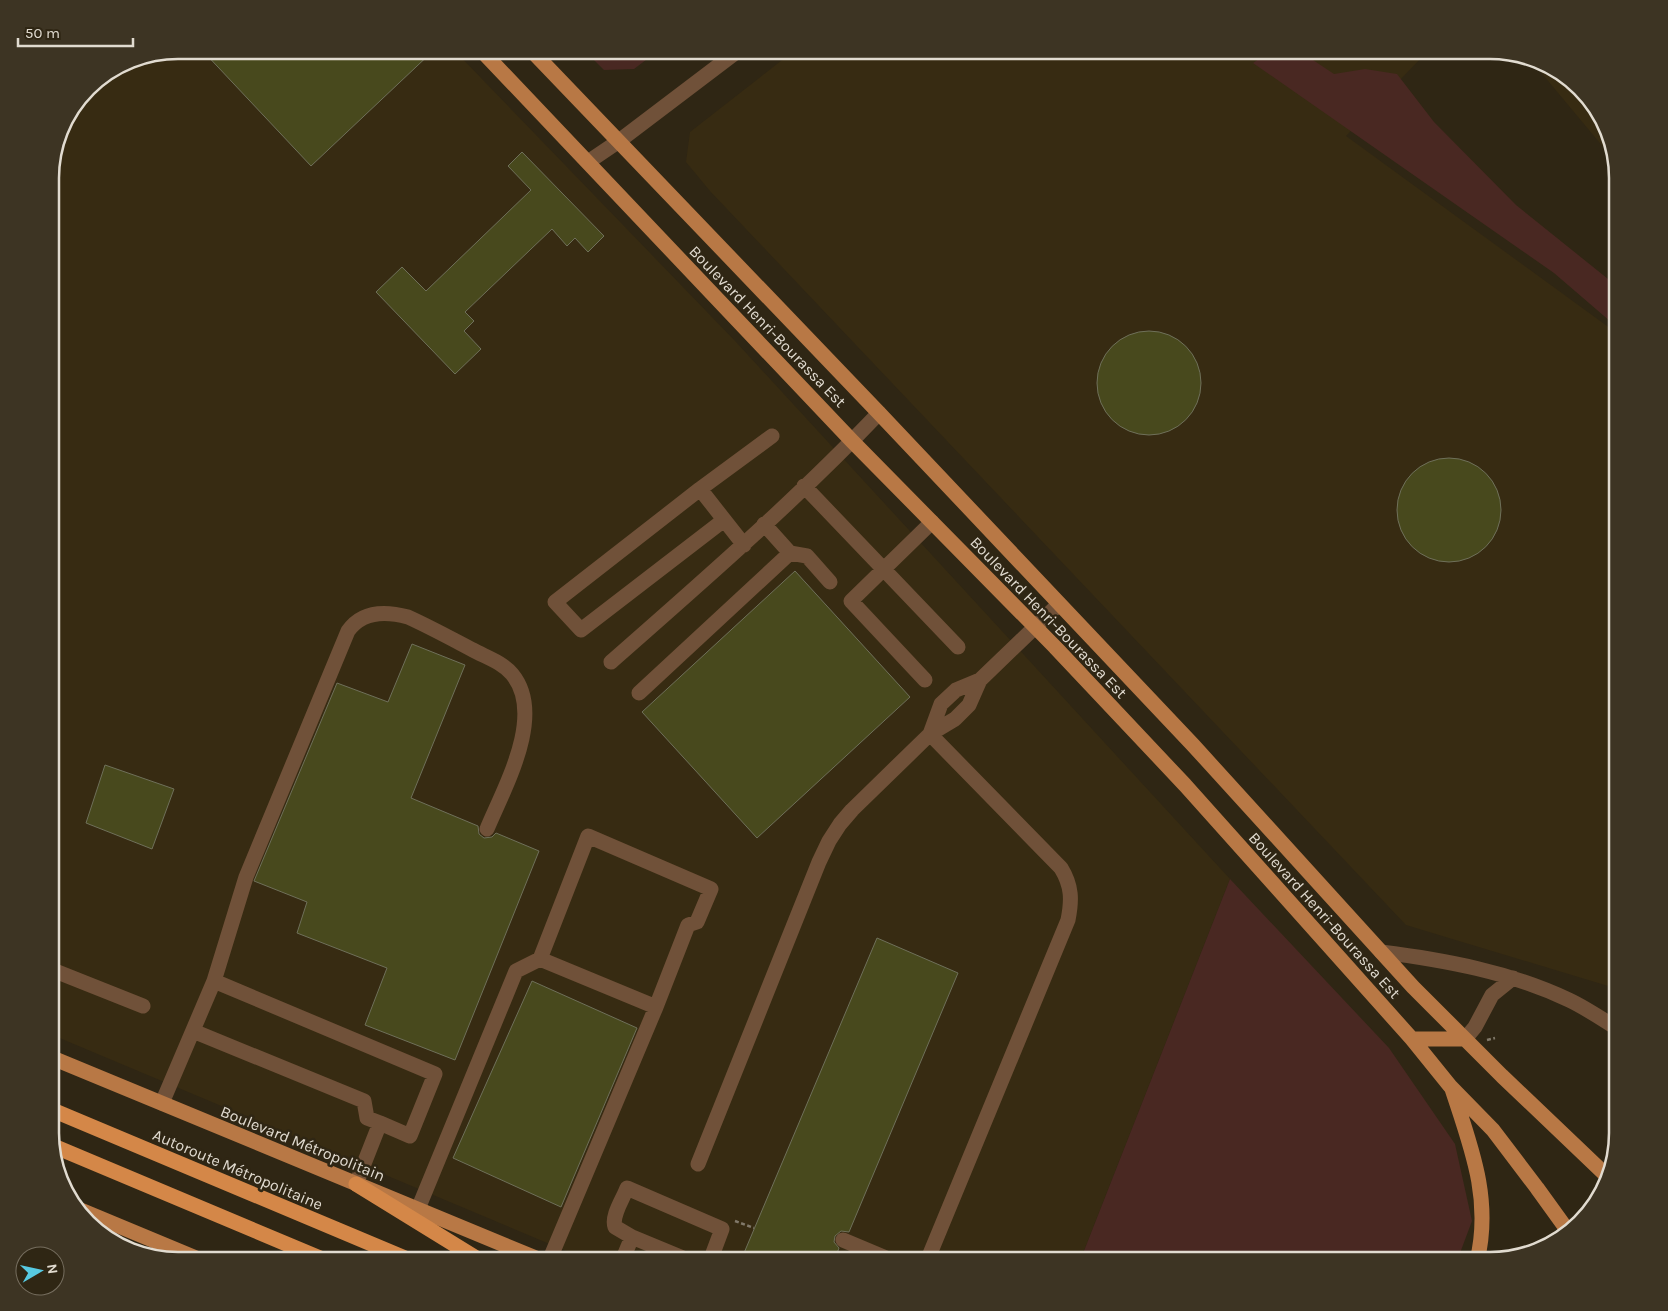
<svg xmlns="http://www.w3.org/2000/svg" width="1668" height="1311" font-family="Karla,sans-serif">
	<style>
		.built { fill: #372b12 }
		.green { fill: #492822 }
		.building { fill: #48491d; stroke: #6f705a }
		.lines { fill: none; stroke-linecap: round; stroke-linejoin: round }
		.path { stroke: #81796a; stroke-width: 2.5; stroke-dasharray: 4 2.5; stroke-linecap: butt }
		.minor { stroke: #705139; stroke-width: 15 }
		.major { stroke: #b87845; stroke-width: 15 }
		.highway { stroke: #d48748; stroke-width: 15 }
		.labels { text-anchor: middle; stroke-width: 5; stroke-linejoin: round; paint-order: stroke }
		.street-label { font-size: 16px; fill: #e1dbd0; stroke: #2f2614 }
		.rim { fill: none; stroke: #e1dbd0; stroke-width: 2.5 }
	</style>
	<rect width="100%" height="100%" fill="#2f2614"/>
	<path class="built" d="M178,50h276l282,292 494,537 -150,382h-490l-540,-227v-865l13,-47 30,-40 36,-22z
		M795,50h629l1,4 -79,82 272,198v655l-212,-64 -696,-734 -24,-29 4,-30z
		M1529,58l10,2 35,22 31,40 9,38z"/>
	<path class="green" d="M584,50h75l-25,19 -30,1z
		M1272,50h26l36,24 31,-5 32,5 37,48 82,83 102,82v41l-64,-55 -301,-210z
		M1230,879l159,169 66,96 17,77 -15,40h-377z"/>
	<path class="building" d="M202,50h232l-123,116z
		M522,152l82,84 -16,16 -13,-14 -8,8 -15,-17 -87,83 9,9 -10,10 17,18 -26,25 -79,-82 26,-25 24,24 105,-101 -23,-24z
		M1097 383a52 52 0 1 1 104 0a52 52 0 1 1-104 0Z
		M1397 510a52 52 0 1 1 104 0a52 52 0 1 1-104 0Z
		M795,571l115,126 -153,141 -115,-126z
		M412,644l53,21 -54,133 67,28 1,8 5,4 8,-1 4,-4 43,18 -84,209 -90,-35 22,-57 -90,-35 10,-31 -53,-21 83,-198 51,19z
		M105,765l69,24 -22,60 -66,-26z
		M877,938l81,35 -109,259 -8,-1 -6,5 -1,6 5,6 -5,13h-73l-17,-8z
		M532,981l105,47 -76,179 -108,-49z"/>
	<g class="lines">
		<path class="path" d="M1487,1040l8,-2
			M735,1221l19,7"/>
		<path class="minor" d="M588,162l31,-21 120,-91
			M804,486l154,161
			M700,489l72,-53
			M724,520l-143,110 -26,-28 145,-113 44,56
			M790,553l17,3 23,26
			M611,662c91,-80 184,-161 268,-249
			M925,680l-74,-79 81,-79
			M639,693l151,-140 -26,-29
			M930,734l11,-30 15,-14 24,-10 79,-76
			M1381,952c64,8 129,20 188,48 17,8 33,19 49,29
			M540,959l48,-123 123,53 -14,33 -9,3 -32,82
			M50,969l93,37
			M214,981l32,-104 102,-246c14,-20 38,-20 60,-14 22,10 44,22 65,33 13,7 29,12 39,24 34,41 -8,114 -25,155
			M193,1031l171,70 3,17 13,5
			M1465,1039l10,-12 17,-32 21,-17
			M162,1103l52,-122 221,93 -25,62 -30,-13 -24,61
			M698,1164l121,-302 10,-21 11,-17 12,-14 78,-76 25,-15 14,-14 11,-25
			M418,1209l98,-238 24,-12 116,48 -107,254
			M843,1240l50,21
			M622,1261l10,-24
			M690,1261l-58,-24 -17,-10c-4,-11 8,-28 12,-39l95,41 -12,32
			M927,1261l141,-341c4,-20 4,-34 -7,-52l-131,-134"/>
		<path class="major" d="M481,50l371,391 203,206 130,138 227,254 38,47 43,44 44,58 31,43
			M531,50l348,363 314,332 220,242 89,89 107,102
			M1412,1039h53
			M50,1057l493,204
			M1452,1089c19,58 40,110 25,172
			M78,1209l125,52"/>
		<path class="highway" d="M50,1109l362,152
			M51,1145l276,116
			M356,1184l125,77"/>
	</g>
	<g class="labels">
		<g class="street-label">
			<text transform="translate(768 326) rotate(46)" y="6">Boulevard Henri-Bourassa Est</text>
			<text transform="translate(1049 617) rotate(46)" y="6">Boulevard Henri-Bourassa Est</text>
			<text transform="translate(1325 915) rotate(48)" y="6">Boulevard Henri-Bourassa Est</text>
			<text transform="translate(303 1143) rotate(22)" y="6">Boulevard Métropolitain</text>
			<text transform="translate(238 1169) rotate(23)" y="6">Autoroute Métropolitaine</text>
		</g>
	</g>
	<path d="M0 0H1668V1311H0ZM178 59H1490A119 119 0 0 1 1609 178V1133A119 119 0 0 1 1490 1252H178A119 119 0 0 1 59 1133V178A119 119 0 0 1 178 59Z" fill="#3d3423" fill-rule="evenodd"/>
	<path class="rim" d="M178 59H1490A119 119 0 0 1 1609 178V1133A119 119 0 0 1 1490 1252H178A119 119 0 0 1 59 1133V178A119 119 0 0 1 178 59Z"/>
	<g transform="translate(40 1271) rotate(81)"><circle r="24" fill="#2f2614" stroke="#766e5f"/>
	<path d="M0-4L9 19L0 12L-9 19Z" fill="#57c9e1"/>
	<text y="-8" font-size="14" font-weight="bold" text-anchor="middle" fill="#e1dbd0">N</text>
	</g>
	<path d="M18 38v8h115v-8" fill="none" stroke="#e1dbd0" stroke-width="2.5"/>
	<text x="25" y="38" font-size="15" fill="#e1dbd0" stroke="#2f2614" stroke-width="4" paint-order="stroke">50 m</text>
</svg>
